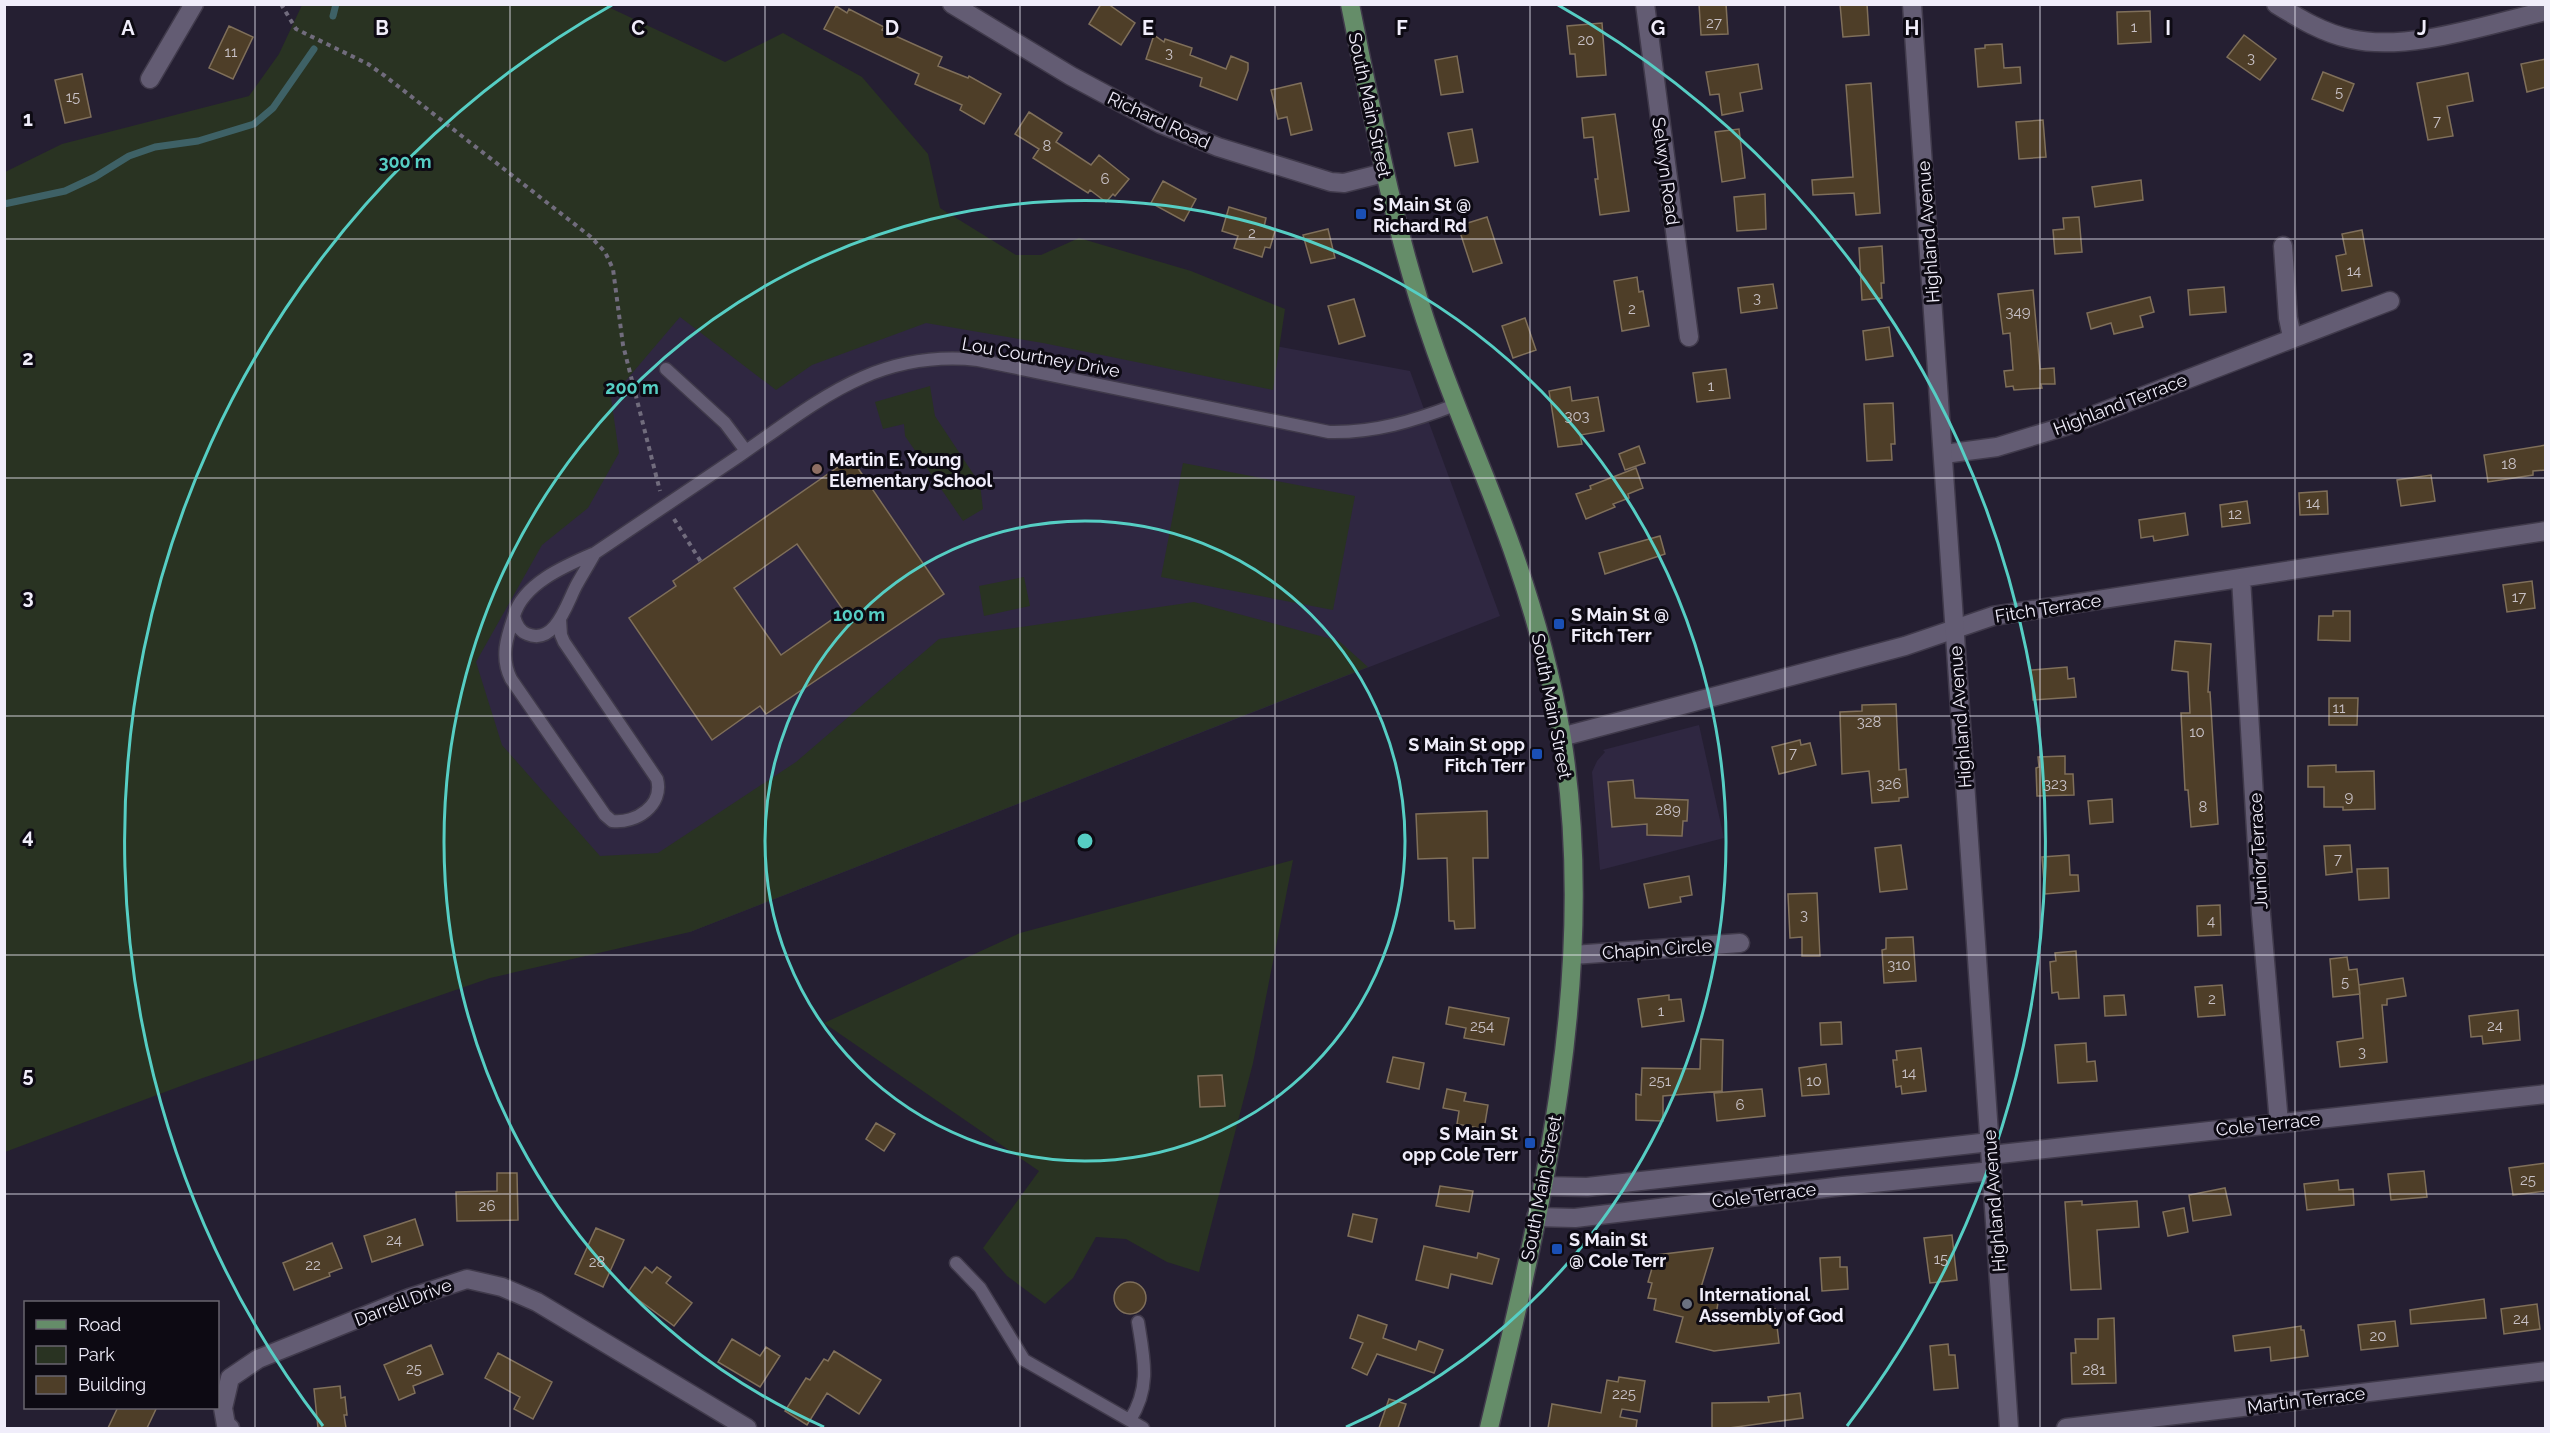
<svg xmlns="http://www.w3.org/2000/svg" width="2550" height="1433" font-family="Raleway,sans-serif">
<rect width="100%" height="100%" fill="#251f32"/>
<path fill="#2f2741" d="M572,4L1087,311L1410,371L1500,616L690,932L143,593Z
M1699,725L1724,838L1600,870L1592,772L1597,761L1605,752L1603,750Z"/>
<path fill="#293322" d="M302,5H604L725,62L783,33L862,77L928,154L940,208L1016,255H1041L1079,238L1191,271L1285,309L1273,390L1043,343L926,323L812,365L776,390L680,317L611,398L619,453L588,508L542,545L476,662L502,745L600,856L658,853L796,762L939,639L1194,602L1339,641L1368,667L690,932L490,978L197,1080L5,1152V172L62,144L249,96L279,54Z
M930,386L935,416L980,484L983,509L963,521L905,436L904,424L883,429L875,402Z
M1183,463L1355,496L1333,610L1161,577Z
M1024,577L1030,606L984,616L979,586Z
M1293,860L1253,1063L1199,1272L1167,1262L1126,1239L1096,1237L1073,1278L1045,1304L1007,1276L983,1248L1039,1171L824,1023L1020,933Z"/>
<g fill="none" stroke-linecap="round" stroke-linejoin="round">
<path stroke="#3e6166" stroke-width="7" d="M333,16L336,4
M4,204L65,191L95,177L129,156L155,147L198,141L254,124L273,108L314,49"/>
</g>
<path fill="#4e3e28" stroke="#7f6f5a" stroke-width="1.5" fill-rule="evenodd" d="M1101,4H1108L1135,23L1121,45L1089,24Z
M1699,4H1726L1728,34L1701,35Z
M1840,4H1867L1869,35L1843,37Z
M836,6L847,13L849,9L884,27L882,30L942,57L938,66L968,78L969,76L1001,94L984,124L960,110L962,105L915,84L919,74L824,29Z
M2150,11L2151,42L2118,44L2117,12Z
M1602,23L1606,75L1577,77L1575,54H1570L1567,26Z
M229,26L253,37L233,79L209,68Z
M1154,35L1164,42L1165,39L1192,48L1190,55L1226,69L1231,56L1248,63V70L1237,100L1200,86L1202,78L1146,59Z
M2244,35L2276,59L2260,80L2227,57Z
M2002,44L2004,68L2020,67L2021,83L1978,87L1975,49L1985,48V45Z
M1457,56L1463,92L1441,95L1435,60Z
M2546,59V87L2527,92L2521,64Z
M1758,64L1762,89L1740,93L1743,111L1722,115L1719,94L1710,95L1706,72Z
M2323,72L2354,84L2343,111L2312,99Z
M2468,73L2473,101L2447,106L2453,136L2428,140L2417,83Z
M82,74L91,117L65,123L55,80Z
M1301,83L1312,130L1291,135L1287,117L1278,119L1271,90Z
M1871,83L1880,213L1856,215L1854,193L1813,195L1812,180L1853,177L1846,85Z
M1029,112L1062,133L1056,142L1091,165L1099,155L1129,179L1115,196L1113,194L1106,202L1090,190L1088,193L1033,158L1039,149L1015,134Z
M1615,114L1629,211L1600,215L1595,179H1598L1593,137L1584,138L1582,118Z
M2043,120L2046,157L2019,159L2016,122Z
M1472,129L1478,162L1455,166L1448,133Z
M1739,129L1745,178L1722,182L1715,132Z
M2141,180L2143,200L2095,207L2092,187Z
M1163,181L1196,199L1184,221L1151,203Z
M1765,194L1766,229L1737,231L1734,197Z
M1229,207L1266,218L1264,227L1275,231L1270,248L1265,247L1262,257L1234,248L1238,236L1222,231Z
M1487,217L1502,263L1473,272L1458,226Z
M2079,217L2082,252L2055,254L2053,230L2064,229L2063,218Z
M1328,229L1335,258L1311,263L1303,235Z
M2362,230L2372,286L2342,291L2336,256L2346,254L2342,234Z
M1882,246L1884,283H1881L1882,298L1862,300L1859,248Z
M1637,277L1639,292L1643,291L1649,326L1622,331L1614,281Z
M1773,284L1777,308L1741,313L1738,288Z
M2224,287L2226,312L2190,315L2188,290Z
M2033,290L2040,369L2054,368L2055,384H2041L2042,388L2014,390L2013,386L2006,387L2004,371L2013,370L2010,333L2003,334L1998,294Z
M2150,297L2154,312L2140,316L2143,327L2114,334L2111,323L2091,329L2087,313Z
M1354,299L1365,336L1339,344L1328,306Z
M1525,318L1536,350L1513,358L1502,326Z
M1889,327L1893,356L1866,360L1863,331Z
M1726,369L1730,398L1697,402L1693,373Z
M1570,387L1572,401L1598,397L1604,431L1580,435L1582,444L1558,447L1549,391Z
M1893,403L1895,444H1891L1892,460L1867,461L1864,404Z
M2546,445V470L2533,471V475L2488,482L2484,455Z
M1639,446L1645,463L1625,470L1619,454Z
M851,458L944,594L766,714L760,706L712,740L629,618L676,586L673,581ZM797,544L844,611L781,655L734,588Z
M1636,468L1643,488L1628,494L1629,498L1613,504L1615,507L1586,519L1576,494L1591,489L1590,486Z
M2431,475L2435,501L2401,506L2397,480Z
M2327,491L2328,514L2300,515L2299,493Z
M2247,501L2250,523L2222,527L2220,505Z
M2185,513L2188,535L2154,541L2153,536L2141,538L2139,520Z
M1660,536L1665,554L1605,574L1599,553Z
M2532,581L2535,608L2507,612L2503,585Z
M2333,611H2350V641L2318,640L2319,616H2333Z
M2175,641L2211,644L2208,692H2210L2218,824L2191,827L2188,790H2185L2181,713H2190L2188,672L2172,670Z
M2067,667L2068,679L2074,678L2076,697L2033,700L2031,670Z
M2329,698H2358L2357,725H2329Z
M1896,704L1899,770L1906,769L1908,797L1899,798V801L1872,803L1869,771L1842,774L1840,712L1862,711V705Z
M1800,740L1801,745L1810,743L1816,765L1779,774L1772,747Z
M2065,756V774H2073L2074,795L2037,796L2036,768L2039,767L2038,757Z
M2336,765V772L2374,771L2375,809L2343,810V807H2324V787H2308V766Z
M1633,780L1635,798L1688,800L1687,821H1683L1682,836L1647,835V824L1612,827L1608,782Z
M2112,799L2113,822L2090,824L2088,801Z
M1487,811L1488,858H1473L1475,928L1455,929L1454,921H1449L1447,858L1418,859L1416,814Z
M1901,845L1907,889L1880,892L1875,848Z
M2350,845L2352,872L2326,875L2324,846Z
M2069,855L2070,875H2078L2079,891L2045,894L2042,857Z
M2388,868L2389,898L2359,900L2357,869Z
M1689,876L1692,895L1680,897L1681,902L1649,908L1644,884Z
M1817,893L1820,956H1802V937L1790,938L1788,894Z
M2220,905L2221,935L2198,936L2197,906Z
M1913,937L1916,981L1884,983L1882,950L1886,949V938Z
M2076,951L2079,998L2059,999L2058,992L2052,993L2050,962L2056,961L2055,953Z
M2347,957L2349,970L2357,969L2360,994L2333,997L2330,959Z
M2403,978L2406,996L2387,999V1005H2382L2387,1062L2340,1067L2337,1042L2363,1038L2359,985Z
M2222,985L2225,1015L2198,1017L2195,987Z
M1669,995V1000L1681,999L1684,1021L1642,1027L1638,999Z
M2124,995L2126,1015L2105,1016L2104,996Z
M1449,1007L1509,1018L1504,1045L1464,1038L1466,1028L1446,1024Z
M2518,1010L2520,1040L2483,1044L2482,1036L2471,1037L2469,1016Z
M1841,1022L1842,1044L1821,1045L1820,1023Z
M1701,1039L1723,1040L1722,1091L1663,1096V1121L1636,1120V1094L1641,1095L1642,1068L1700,1069Z
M2086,1043L2087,1062L2095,1061L2097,1081L2058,1083L2055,1045Z
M1921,1048L1926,1091L1902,1094L1901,1086L1896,1087L1893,1060H1897L1896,1051Z
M1393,1057L1424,1063L1419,1089L1387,1082Z
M1826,1064L1829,1094L1802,1096L1799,1068Z
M1222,1075L1225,1106L1200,1107L1198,1076Z
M1447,1089L1466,1093L1464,1101L1488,1105L1484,1129L1457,1124L1459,1111L1443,1108Z
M1762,1089L1765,1116L1717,1121L1714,1093Z
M876,1123L895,1134L884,1151L866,1139Z
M2546,1163V1191L2513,1195L2509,1168Z
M2424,1171L2427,1197L2391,1200L2388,1174Z
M497,1173H517L518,1220L457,1221L456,1192L497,1191Z
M2338,1180L2339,1190L2353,1189L2354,1205L2307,1210L2304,1184Z
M1440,1186L1473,1191L1469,1212L1436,1206Z
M2225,1188L2231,1215L2193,1221L2189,1195Z
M2082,1201V1205L2137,1201L2139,1227L2097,1230L2101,1289L2071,1290L2065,1202Z
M2184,1208L2188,1232L2168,1236L2163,1212Z
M1353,1214L1377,1219L1372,1242L1348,1236Z
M415,1219L423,1245L372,1262L364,1236Z
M596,1228L624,1240L603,1287L575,1274Z
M1952,1235L1957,1280L1930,1283L1924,1238Z
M332,1243L342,1268L329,1273L330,1276L294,1290L283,1263Z
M1424,1246L1477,1258L1478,1253L1499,1259L1492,1284L1451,1274L1448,1288L1416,1280Z
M1713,1248L1699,1294L1719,1297L1716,1315L1775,1309L1779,1343L1714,1351L1676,1342L1683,1317L1654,1310L1656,1299L1648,1298L1652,1283L1648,1282L1656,1255Z
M1840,1257V1267H1847L1848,1289L1822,1291L1820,1258Z
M645,1267L652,1273L657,1267L671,1277L666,1283L692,1303L674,1326L628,1292Z
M1114 1298a16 16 0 1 1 32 0a16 16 0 1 1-32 0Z
M2484,1299L2486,1318L2411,1324L2410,1310Z
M2537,1304L2540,1329L2504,1334L2501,1309Z
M1358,1315L1387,1325L1383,1338L1416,1350L1419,1341L1443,1350L1434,1373L1377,1354L1367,1375L1352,1368L1363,1343L1350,1338Z
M2114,1318L2116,1383L2072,1384L2071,1353H2076L2075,1339H2098V1319Z
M2395,1321L2398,1346L2361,1350L2358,1325Z
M2301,1326V1330H2304L2308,1356L2271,1361L2270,1347L2235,1351L2233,1336Z
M732,1339L760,1356L766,1347L780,1356L760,1387L718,1362Z
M1948,1344L1949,1355H1955L1958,1388L1934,1390L1930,1346Z
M431,1345L443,1374L413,1386L415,1393L399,1400L384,1365Z
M834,1351L881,1380L859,1414L827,1393L807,1425L785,1411L806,1378L810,1380L824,1359L828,1361Z
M498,1353L552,1382L533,1419L514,1409L520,1397L485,1378Z
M1619,1377L1645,1381L1640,1412L1622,1409L1620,1417L1637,1420L1636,1428H1548L1552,1404L1601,1413L1607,1380L1618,1382Z
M340,1386L341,1398L345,1397L347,1415H344L346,1428H318L314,1389Z
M1800,1393L1803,1418L1729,1428H1712V1403L1769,1402L1768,1397Z
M1389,1399L1406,1404L1398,1428H1379Z
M118,1407H157L147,1428H108Z"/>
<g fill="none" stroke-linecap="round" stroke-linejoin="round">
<g stroke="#403a4b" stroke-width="15">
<path id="lane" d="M666,369L725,423L746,451
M595,553C643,521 691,488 739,456C817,402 876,349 978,360L1329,432C1374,433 1414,421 1455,405
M595,553C589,564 582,575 576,586C567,603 555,646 527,634C519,631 516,624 514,616C523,583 567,565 595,553Z
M514,616C507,637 500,657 511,679L605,815L612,821C636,824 664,805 657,779L564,642L561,635L560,619
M956,1263L980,1288L1024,1360L1143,1428
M1130,1420C1151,1387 1144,1359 1138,1322"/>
</g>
<g stroke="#403a4b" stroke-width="21">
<path id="street" d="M952,4L1071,76L1161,124L1218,147L1331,182L1344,183L1384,173
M1645,4L1689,337
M2276,4C2300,19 2323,33 2351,39C2408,52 2489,24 2546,11
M150,79L194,4
M2283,246L2288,318L2292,337
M1944,454L1997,447L2066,426L2390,301
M2241,578L2261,914L2279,1123
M1561,737L1905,646L1993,616L2546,531
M1573,955L1740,943
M1991,1155L2546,1094
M1542,1186L1587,1187L1990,1142
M1536,1217L1575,1218L1843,1186L1992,1171
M230,1428L226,1425L223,1408L230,1378L258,1359L409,1298L467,1279L502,1287L537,1302L747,1428
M2066,1428L2546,1371"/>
</g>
<g stroke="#403a4b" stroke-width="21">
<path id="secondary" d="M1912,4L2009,1428"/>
</g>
<g stroke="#403a4b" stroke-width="21">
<path id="primary" d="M1350,4C1373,118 1394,231 1432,340C1457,414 1491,486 1516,560C1536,618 1552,678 1562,738C1599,971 1543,1203 1489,1428"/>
</g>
<path stroke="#716c7d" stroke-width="4" stroke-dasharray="4.5 4.5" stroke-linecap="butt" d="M281,4L296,29L368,64L385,76L591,237L605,252L613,269L623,345L660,491
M674,519L701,562"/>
<use href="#lane" stroke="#635c73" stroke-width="12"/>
<use href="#street" stroke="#635c73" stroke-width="18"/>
<use href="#secondary" stroke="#635c73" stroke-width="18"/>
<use href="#primary" stroke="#658d69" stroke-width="18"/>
</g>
<path fill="none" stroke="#f0edfa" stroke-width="1.5" stroke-opacity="0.55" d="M255,4V1428M510,4V1428M765,4V1428M1020,4V1428M1275,4V1428M1530,4V1428M1785,4V1428M2040,4V1428M2295,4V1428M4,239H2546M4,478H2546M4,716H2546M4,955H2546M4,1194H2546"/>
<g fill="none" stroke="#56cec4" stroke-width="3">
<circle cx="1085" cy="841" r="320"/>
<path d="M824 1427A641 641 0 1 1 1346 1427"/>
<path d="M323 1426A961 961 0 0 1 612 5M1558 5A961 961 0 0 1 1847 1426"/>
</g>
<g fill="#1a4fb4" stroke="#0d0a13" stroke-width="2">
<rect x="1355" y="208" width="12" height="12" rx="3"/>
<rect x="1553" y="618" width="12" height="12" rx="3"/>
<rect x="1531" y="748" width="12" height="12" rx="3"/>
<rect x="1524" y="1137" width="12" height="12" rx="3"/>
<rect x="1551" y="1243" width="12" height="12" rx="3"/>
</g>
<circle fill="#8d6e63" stroke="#0d0a13" stroke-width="2" cx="817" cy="469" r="6"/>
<circle fill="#6b7280" stroke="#0d0a13" stroke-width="2" cx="1687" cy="1304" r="6"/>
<g text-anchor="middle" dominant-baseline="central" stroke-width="6" stroke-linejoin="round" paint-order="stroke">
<g font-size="15" fill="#c8c1c6">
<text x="1714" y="23">27</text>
<text x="2134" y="27">1</text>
<text x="1586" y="40">20</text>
<text x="231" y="52">11</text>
<text x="1169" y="53">3</text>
<text x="2251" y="58">3</text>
<text x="2339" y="92">5</text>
<text x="73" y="97">15</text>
<text x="2437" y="121">7</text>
<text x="1047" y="146">8</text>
<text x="1105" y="179">6</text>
<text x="1252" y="233">2</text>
<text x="2354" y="271">14</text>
<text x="1757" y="298">3</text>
<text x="1632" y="309">2</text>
<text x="2018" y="312">349</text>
<text x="1711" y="386">1</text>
<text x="1577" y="416">303</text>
<text x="2509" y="464">18</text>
<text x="2313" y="503">14</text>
<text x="2235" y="514">12</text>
<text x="2519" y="597">17</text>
<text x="2339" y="708">11</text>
<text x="1869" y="722">328</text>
<text x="2197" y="732">10</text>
<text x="1793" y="753">7</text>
<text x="1889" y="784">326</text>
<text x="2055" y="784">323</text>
<text x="2349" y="797">9</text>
<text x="2203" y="807">8</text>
<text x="1668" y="810">289</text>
<text x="2338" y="859">7</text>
<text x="1804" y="915">3</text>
<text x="2211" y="921">4</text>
<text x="1899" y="965">310</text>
<text x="2345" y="982">5</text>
<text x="2212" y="999">2</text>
<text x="1661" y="1011">1</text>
<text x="1482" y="1026">254</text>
<text x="2495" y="1026">24</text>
<text x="2362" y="1052">3</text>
<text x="1909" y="1073">14</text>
<text x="1660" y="1081">251</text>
<text x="1814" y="1081">10</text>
<text x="1740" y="1105">6</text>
<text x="2528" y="1180">25</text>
<text x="487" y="1206">26</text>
<text x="394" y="1240">24</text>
<text x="1941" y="1259">15</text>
<text x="597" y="1262">28</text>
<text x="313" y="1265">22</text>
<text x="2521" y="1319">24</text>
<text x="2378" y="1336">20</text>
<text x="414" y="1369">25</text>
<text x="2094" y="1370">281</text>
<text x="1624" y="1394">225</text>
</g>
<g font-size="18" fill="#f0edfa" stroke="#0d0a13">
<text transform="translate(1370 105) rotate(78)">South Main Street</text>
<text transform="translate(1159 120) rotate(25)">Richard Road</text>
<text transform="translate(1666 171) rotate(82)">Selwyn Road</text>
<text transform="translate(1928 232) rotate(-94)">Highland Avenue</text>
<text transform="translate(1041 357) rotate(10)">Lou Courtney Drive</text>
<text transform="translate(2120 404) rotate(-21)">Highland Terrace</text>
<text transform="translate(2048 608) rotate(-9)">Fitch Terrace</text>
<text transform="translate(1552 706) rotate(79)">South Main Street</text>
<text transform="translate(1960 717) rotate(-94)">Highland Avenue</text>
<text transform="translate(2258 851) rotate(-93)">Junior Terrace</text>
<text transform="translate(1657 949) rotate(-4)">Chapin Circle</text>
<text transform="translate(2268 1124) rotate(-6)">Cole Terrace</text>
<text transform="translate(1541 1188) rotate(-79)">South Main Street</text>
<text transform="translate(1764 1195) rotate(-7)">Cole Terrace</text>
<text transform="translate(1994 1201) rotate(-94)">Highland Avenue</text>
<text transform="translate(403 1302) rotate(-21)">Darrell Drive</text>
<text transform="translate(2306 1400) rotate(-7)">Martin Terrace</text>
</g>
<g font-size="18" font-weight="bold" fill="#f0edfa" stroke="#0d0a13" text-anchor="start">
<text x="1373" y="204">S Main St @<tspan x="1373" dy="21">Richard Rd</tspan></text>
<text x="829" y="459">Martin E. Young<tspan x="829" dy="21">Elementary School</tspan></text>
<text x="1571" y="614">S Main St @<tspan x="1571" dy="21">Fitch Terr</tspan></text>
<text x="1525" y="744" text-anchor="end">S Main St opp<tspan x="1525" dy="21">Fitch Terr</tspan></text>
<text x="1518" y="1133" text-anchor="end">S Main St<tspan x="1518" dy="21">opp Cole Terr</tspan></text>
<text x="1569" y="1239">S Main St<tspan x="1569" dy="21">@ Cole Terr</tspan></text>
<text x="1699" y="1294">International<tspan x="1699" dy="21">Assembly of God</tspan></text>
</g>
</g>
<g font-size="20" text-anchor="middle" font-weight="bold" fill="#f0edfa" stroke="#0d0a13" stroke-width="6" stroke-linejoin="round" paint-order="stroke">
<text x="128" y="35">A</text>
<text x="382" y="35">B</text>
<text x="638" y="35">C</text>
<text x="892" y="35">D</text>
<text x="1148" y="35">E</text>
<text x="1402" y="35">F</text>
<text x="1658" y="35">G</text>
<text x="1912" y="35">H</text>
<text x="2168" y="35">I</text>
<text x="2422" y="35">J</text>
<text x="28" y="126">1</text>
<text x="28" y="365">2</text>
<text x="28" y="604">3</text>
<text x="28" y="843">4</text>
<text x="28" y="1082">5</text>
</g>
<circle cx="1085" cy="841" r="9" fill="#56cec4" stroke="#0d0a13" stroke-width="3"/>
<g font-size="18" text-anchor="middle" font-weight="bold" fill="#56cec4" stroke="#0d0a13" stroke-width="6" stroke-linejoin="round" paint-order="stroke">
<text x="405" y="168">300 m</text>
<text x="632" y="394">200 m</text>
<text x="859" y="621">100 m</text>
</g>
<rect width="2550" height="1433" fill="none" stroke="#f0edfa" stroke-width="12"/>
<rect x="24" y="1301" width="195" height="108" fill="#0d0a13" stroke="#68656f" stroke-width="1.5"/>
<rect x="36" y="1320" width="30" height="9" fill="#658d69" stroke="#68656f" stroke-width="1.5"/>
<text x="78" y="1331" font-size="18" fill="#f0edfa">Road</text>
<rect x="36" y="1346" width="30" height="18" fill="#293322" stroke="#68656f" stroke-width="1.5"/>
<text x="78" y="1361" font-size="18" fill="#f0edfa">Park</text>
<rect x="36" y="1376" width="30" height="18" fill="#4e3e28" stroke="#68656f" stroke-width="1.5"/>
<text x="78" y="1391" font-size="18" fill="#f0edfa">Building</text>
</svg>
